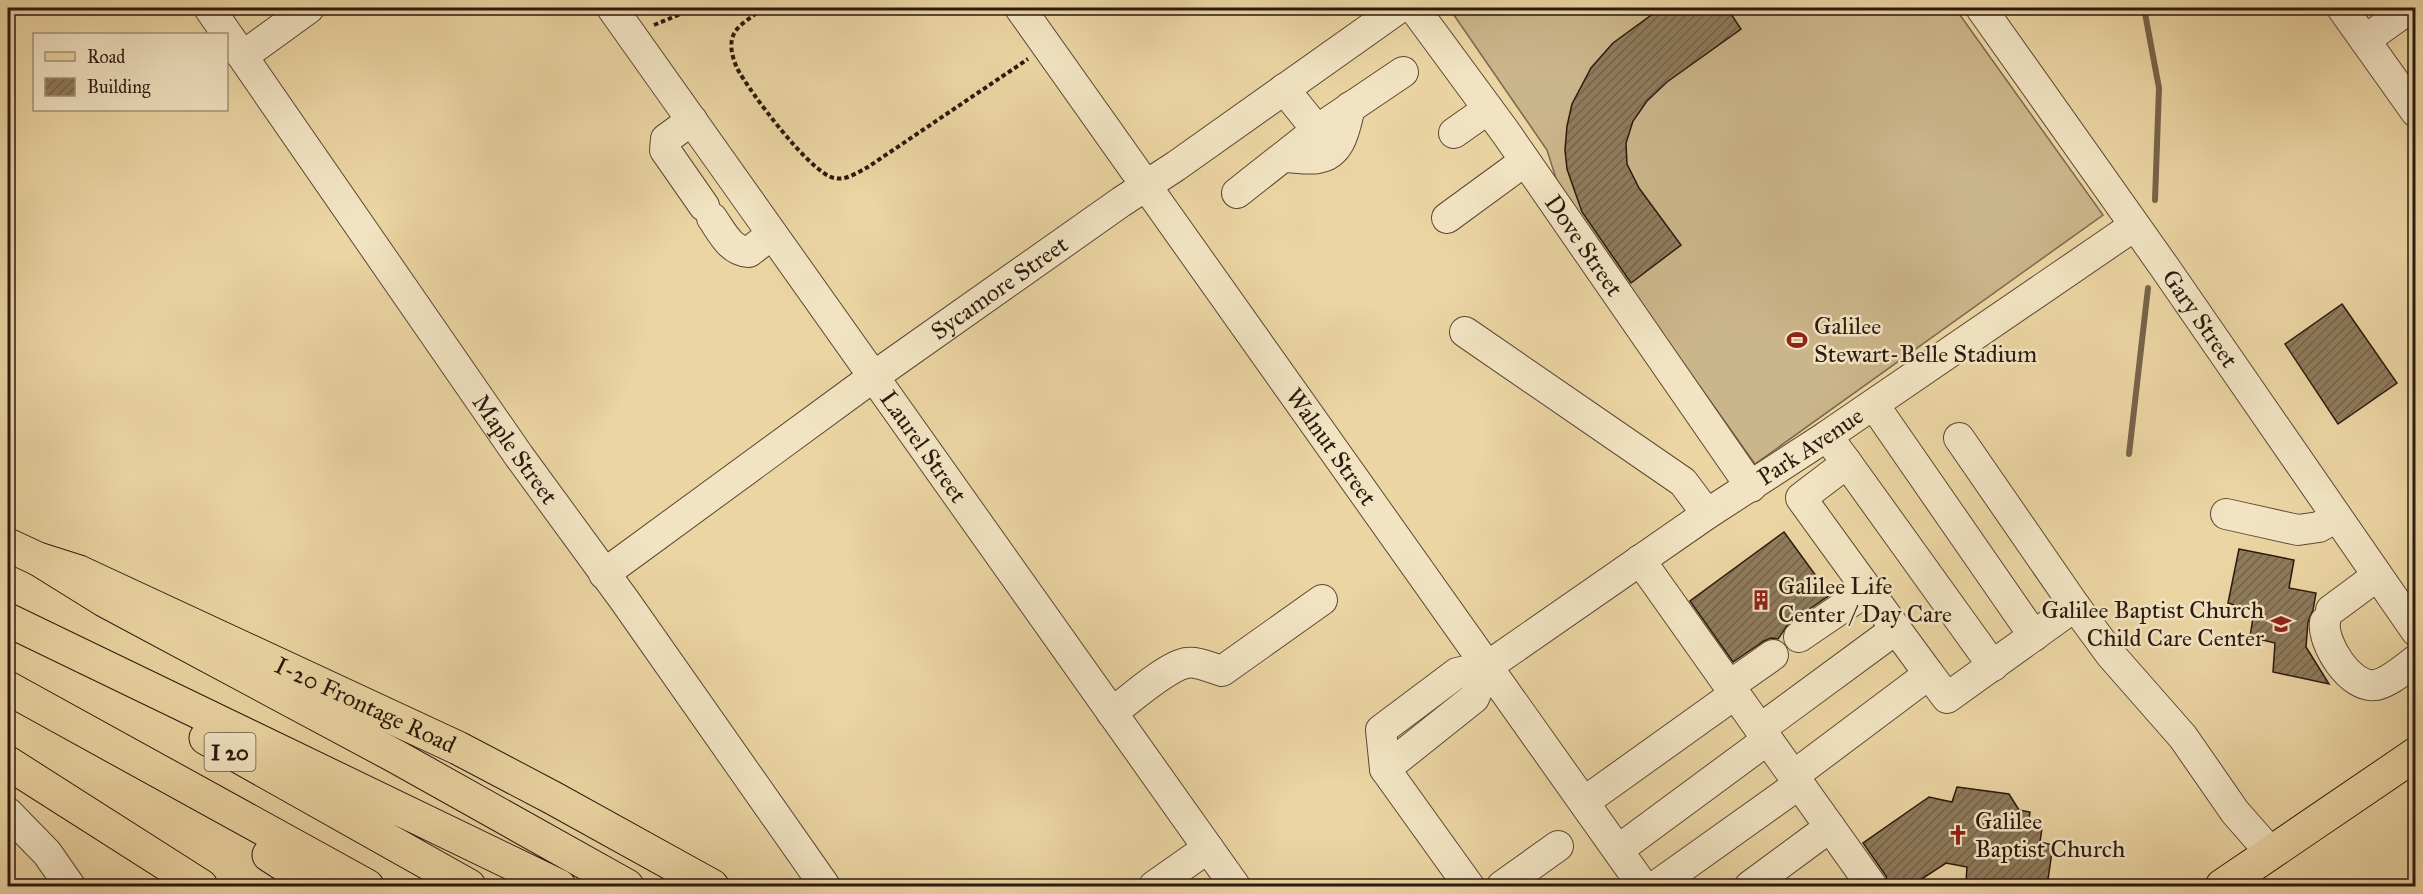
<svg xmlns="http://www.w3.org/2000/svg" width="2423" height="894" font-family="'IM FELL Great Primer',serif">
<defs>
<pattern id="building-hatch" width="6" height="6" patternUnits="userSpaceOnUse" patternTransform="scale(1.5)"><rect width="6" height="6" fill="#8f7b5c"/><path d="M-1 1l2-2M0 6l6-6M5 7l2-2" fill="none" stroke="#75644a"/></pattern>
</defs>
<rect width="100%" height="100%" fill="#ebd5a3"/>
<filter id="stains"><feTurbulence type="fractalNoise" baseFrequency=".00333" numOctaves="4"/><feColorMatrix values="0 0 0 0 .2 0 0 0 0 .09 0 0 0 0 .02 0 0 0 .5 -.17"/></filter>
<radialGradient id="worn" r=".72"><stop offset=".6" stop-color="#630" stop-opacity="0"/><stop offset="1" stop-color="#630" stop-opacity=".3"/></radialGradient>
<path fill="#cbb58a" stroke="#7c674c" stroke-width="1.5" d="M1449,8H1955L2103,215L1755,464L1559,188L1547,150Z"/>
<g fill="none" stroke-linecap="round" stroke-linejoin="round">
<path stroke="#78634a" stroke-width="6" d="M2144,8L2159,88L2155,200
M2129,454L2148,288"/>
</g>
<path fill="url(#building-hatch)" stroke="#2c190f" stroke-width="1.5" d="M1661,8H1727L1741,29L1667,82L1647,101L1633,121L1626,143L1627,164L1639,188L1681,245L1631,283L1582,212L1567,169L1565,150L1567,126L1572,104L1591,68L1613,43Z
M2342,304L2397,383L2338,424L2285,344Z
M1784,532L1830,595L1789,623L1778,639L1771,638L1764,641L1733,662L1690,601Z
M2239,549L2294,560L2289,588L2316,593L2313,610L2308,622L2306,647L2329,684L2273,672L2275,643L2250,637L2254,611L2228,603Z
M1957,787L2009,794L2019,810L2030,812L2028,827L2042,828L2040,842L2053,845L2047,886H1986L1966,882L1967,867L1946,863L1911,886H1889L1886,876L1863,843L1929,797L1952,802Z"/>
<g fill="none" stroke-linecap="round" stroke-linejoin="round">
<g stroke="#5c4834" stroke-width="32">
<g id="minor">
<path id="s1" d="M209,8L519,456L625,601L825,886"/>
<path id="s2" d="M612,8L1235,886"/>
<path id="s3" d="M1020,8L1643,886"/>
<path id="s4" d="M1414,8L1506,133L1751,487"/>
<path id="s5" d="M1981,8L2163,265L2416,631"/>
<path d="M2342,8L2416,112"/>
<path d="M2365,40L2410,8"/>
<path d="M243,56L309,8"/>
<path d="M1284,89L1317,130L1403,72"/>
<path d="M692,120L666,139L665,150L704,206"/>
<path d="M1454,133L1488,109"/>
<path d="M1284,157C1294,157 1308,160 1318,158C1342,154 1345,127 1350,107"/>
<path d="M1237,193L1317,130"/>
<path d="M712,218C722,232 730,251 749,252L772,234"/>
<path d="M1447,218L1525,161"/>
<path d="M1465,332L1683,482L1707,514"/>
<path d="M1874,405L2034,636"/>
<path d="M1827,436L1847,463L1801,498L1896,629"/>
<path d="M1847,463L1993,666"/>
<path d="M2226,514L2298,530L2319,527L2336,517"/>
<path d="M1640,560L1735,694"/>
<path id="s6" d="M604,574L873,377L1121,202L1176,166L1399,8"/>
<path d="M2075,606L2111,655L2183,737L2235,812L2271,853"/>
<path d="M2331,610L2377,576"/>
<path d="M2325,622C2322,643 2350,689 2376,685C2390,682 2404,669 2416,660"/>
<path d="M1799,637L1868,590"/>
<path d="M1929,674L1947,698L2075,606L1959,438"/>
<path d="M1729,686L1773,655"/>
<path d="M1112,713C1129,700 1166,667 1186,663C1197,661 1211,668 1222,671L1322,600"/>
<path d="M1760,729L1896,629L1929,674L1793,776"/>
<path d="M1385,769L1474,698L1488,666"/>
<path d="M1584,802L1735,694L1872,886"/>
<path d="M8,813L47,853L70,886"/>
<path d="M1618,850L1767,740"/>
<path d="M1154,886L1208,848"/>
<path id="s7" d="M1469,886L1385,769L1381,730L1457,673L1488,666L1707,514L1827,436L2134,226"/>
<path d="M1502,886L1558,846"/>
<path d="M1656,886L1799,784"/>
<path d="M1750,886L1830,827"/>
</g>
</g>
<g stroke="#2c190f" stroke-width="35">
<g id="major">
<path id="s8" d="M8,545L38,559L79,572L458,748L553,798L712,886"/>
<path d="M8,763L201,886"/>
<path d="M2222,886L2416,754"/>
</g>
</g>
<g stroke="#2c190f" stroke-width="35">
<path id="highway" d="M38,559L104,600L395,756L627,886
M8,620L559,886
M8,688L367,886
M206,738L469,886
M269,855L317,886"/>
</g>
<path stroke="#2c190f" stroke-width="4" stroke-dasharray="4.5 3" stroke-linecap="butt" d="M762,8C754,17 737,24 733,36C729,46 733,59 737,68C749,91 810,173 834,178C846,181 858,172 868,167L1028,59
M654,25L695,8"/>
<use href="#minor" stroke="#f2e4c3" stroke-width="30"/>
<use href="#major" stroke="#ebd5a3" stroke-width="33"/>
<use href="#highway" stroke="#ebd5a3" stroke-width="33"/>
</g>
<defs>
<g id="stadium-bare" transform="scale(1.62)"><path d="M0-5a6.5 5 0 1 0 0 10a6.5 5 0 1 0 0-10ZM-3.5-1.8h7v3.6h-7Z" fill="#8f2418" stroke="#f2e4c3" stroke-width="2.5" paint-order="stroke"/></g>
<g id="building-bare" transform="scale(1.62)"><path d="M-4-6H4V6H1V3H-1V6H-4ZM-2.5-4.3h1.7v1.8h-1.7ZM.8-4.3h1.7v1.8H.8ZM-2.5-1h1.7V.8h-1.7ZM.8-1h1.7V.8H.8Z" fill="#8f2418" stroke="#f2e4c3" stroke-width="2.5" paint-order="stroke"/></g>
<g id="school-bare" transform="scale(1.62)"><path d="M0-5L7-2L0 1L-7-2ZM-4 1L0 2.5L4 1V4Q0 6-4 4Z" fill="#8f2418" stroke="#f2e4c3" stroke-width="2.5" paint-order="stroke"/></g>
<g id="church-bare" transform="scale(1.62)"><path d="M-1.2-6h2.4v3.5h3.3v2.4h-3.3V6h-2.4V-.1h-3.3v-2.4h3.3Z" fill="#8f2418" stroke="#f2e4c3" stroke-width="2.5" paint-order="stroke"/></g>
</defs>
<g fill-rule="evenodd">
<use href="#stadium-bare" x="1797" y="340"/>
<use href="#building-bare" x="1761" y="600"/>
<use href="#school-bare" x="2281" y="624"/>
<use href="#church-bare" x="1958" y="835"/>
</g>
<g text-anchor="middle" dominant-baseline="central" stroke-width="5" stroke-linejoin="round" paint-order="stroke">
<rect fill="#f2e4c3" stroke="#675645" stroke-width="1.5" x="204.5" y="733" width="51" height="38" rx="4.5"/>
<g font-size="22" font-weight="bold" fill="#2c190f">
<text x="230" y="752">I 20</text>
</g>
<g font-size="24" fill="#2c190f" stroke="#f2e4c3">
<text stroke="none"><textPath href="#s4" startOffset="292">Dove Street</textPath></text>
<text stroke="none"><textPath href="#s6" startOffset="488">Sycamore Street</textPath></text>
<text stroke="none"><textPath href="#s5" startOffset="380">Gary Street</textPath></text>
<text stroke="none"><textPath href="#s7" startOffset="700">Park Avenue</textPath></text>
<text stroke="none"><textPath href="#s2" startOffset="538">Laurel Street</textPath></text>
<text stroke="none"><textPath href="#s3" startOffset="538">Walnut Street</textPath></text>
<text stroke="none"><textPath href="#s1" startOffset="537">Maple Street</textPath></text>
<text stroke="none"><textPath href="#s8" startOffset="392">I-20 Frontage Road</textPath></text>
</g>
<g font-size="24" fill="#2c190f" stroke="#f2e4c3" text-anchor="start">
<text x="1814" y="326">Galilee<tspan x="1814" dy="28">Stewart-Belle Stadium</tspan></text>
<text x="1778" y="586">Galilee Life<tspan x="1778" dy="28">Center / Day Care</tspan></text>
<text x="2264" y="610" text-anchor="end">Galilee Baptist Church<tspan x="2264" dy="28">Child Care Center</tspan></text>
<text x="1975" y="821">Galilee<tspan x="1975" dy="28">Baptist Church</tspan></text>
</g>
</g>
<rect width="2423" height="894" fill="none" stroke="#ebd5a3" stroke-width="30"/>
<rect x="9" y="9" width="2405" height="876" fill="none" stroke="#2c190f" stroke-width="3"/>
<rect x="15" y="15" width="2393" height="864" fill="none" stroke="#2c190f" stroke-width="1.5"/>
<rect x="33" y="33" width="195" height="78" fill="#f2e4c3" stroke="#a3937b" stroke-width="1.5"/>
<rect x="45" y="52" width="30" height="9" fill="#ebd5a3" stroke="#a3937b" stroke-width="1.5"/>
<text x="87" y="63" font-size="18" fill="#2c190f">Road</text>
<rect x="45" y="78" width="30" height="18" fill="url(#building-hatch)" stroke="#a3937b" stroke-width="1.5"/>
<text x="87" y="93" font-size="18" fill="#2c190f">Building</text>
<rect width="100%" height="100%" filter="url(#stains)"/>
<rect width="100%" height="100%" fill="url(#worn)"/>
</svg>
